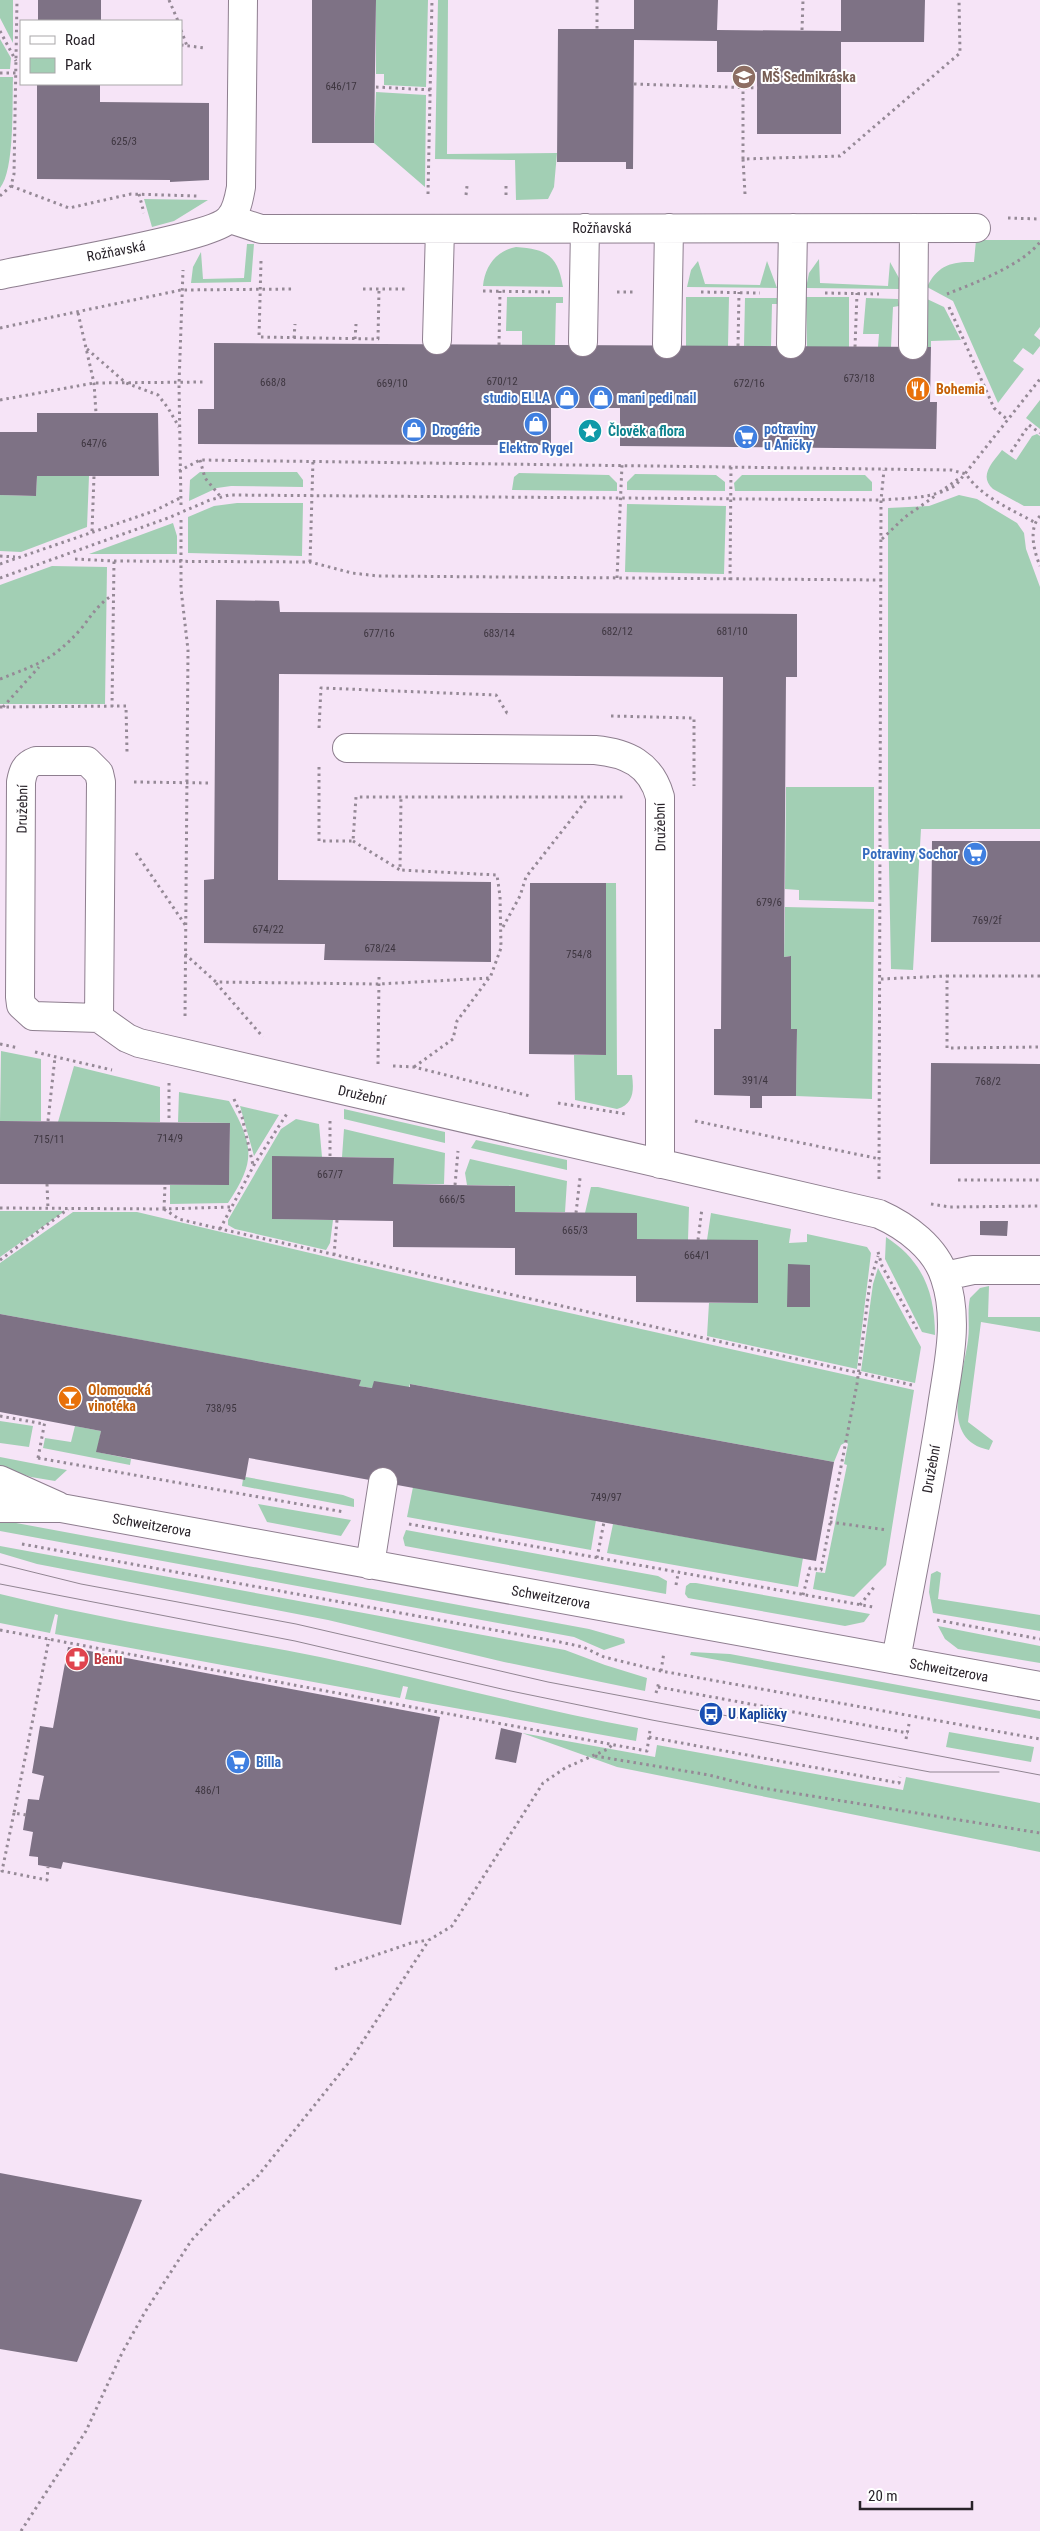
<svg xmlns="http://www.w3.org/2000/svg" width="1040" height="2531" font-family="'Roboto Condensed',sans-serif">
<rect width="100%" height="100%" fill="#f6e4f7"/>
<path fill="#a2cfb4" d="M0,0H13V43L0,18Z
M376,0H428L426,87L384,85V74H376Z
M438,0H448L447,154L557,153L554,187L548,199L516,200L515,160L435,159Z
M0,39L11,58L10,69H0Z
M0,77H13C12,103 15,170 0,188Z
M376,92L426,95L425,187L374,143Z
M144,199L208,200L174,221L152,227Z
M976,240H1040V327L1034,335L1040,340V346L1033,355L1023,348L1013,361L1024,369L998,403L953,301L927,287C937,266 951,261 974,262Z
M247,244H254L251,282L191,283L193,267L201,252L203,279L244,278Z
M516,247C547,249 558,256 563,287L483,286C485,266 496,251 516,247Z
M819,259L820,283L888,286L890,262L899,278L900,289L806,288L809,273Z
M698,261L705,284L760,285L767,261L777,288L687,287L691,270Z
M507,297H563V303H556L555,345H522V331H506Z
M686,297H729L728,346H686Z
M806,297H849V347H807Z
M745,298H777V304H772L771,346H744Z
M866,298L898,299L899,306L893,307L891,347H878L879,334H863Z
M927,299L944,307L961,340L931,341V347H927Z
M1040,400V429L1026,418Z
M1037,434L1040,436V506H1024L993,489C978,476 993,462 1002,450L1016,460L1032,436Z
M200,472H297L303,480V487L231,486L217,488L189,501L190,480Z
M519,473L609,475L617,483V491L512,490L514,477Z
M635,474L716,475L725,482V491L627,490V482Z
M742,475H865L872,482V491H735L734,483Z
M37,476H89L87,527L21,552L0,551V495L36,496Z
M959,495L977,499L1017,523L1024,533L1026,549L1040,587V829H921L913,970L891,969L888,816V508L929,506Z
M237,503H303L302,556L188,553V517L214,506Z
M627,504L726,506L724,574L625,572Z
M173,523L177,536V554H89Z
M52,566L107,567L105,704H0V585Z
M786,787H874V902L799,900V890L785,889Z
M606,883H616L617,1075H632C634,1090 634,1104 617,1109L575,1100L574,1055H606Z
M785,907L874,909L872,1099L796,1096L797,1029H791L790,956L784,957Z
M1,1051L41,1059V1121H0Z
M74,1066L160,1087V1122H58Z
M179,1092L229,1101C254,1146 256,1161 228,1203L170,1204V1185H229L230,1123L178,1122Z
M240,1106L279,1115L254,1156Z
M344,1109L445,1132V1143L344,1119Z
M296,1119L319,1124L322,1157H272V1219L333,1220L330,1243L326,1250L235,1229L228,1225V1220L281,1129Z
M344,1129L445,1153L444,1184H393V1158L342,1157Z
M476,1140L567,1160V1170L471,1148Z
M470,1159L567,1181L565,1212H515V1186L467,1185L465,1173Z
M591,1187H598L689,1207L688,1240L637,1239V1214L585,1213Z
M0,1211H65L0,1257Z
M73,1212H137L471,1291L914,1390L886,1565L854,1597L813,1589L816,1572L825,1573L847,1465L844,1464L848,1444L846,1442L841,1445L834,1462L410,1384L409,1387L372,1388L359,1386L360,1380L0,1314V1263Z
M711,1213L791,1229L789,1243L807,1242V1234L867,1247L871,1253L857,1369L707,1336L709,1303H758L707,1240Z
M886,1237C923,1261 935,1293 935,1335L922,1332L885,1259Z
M878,1268L921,1347L915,1383L861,1371L873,1284Z
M989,1286L988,1317H1040V1332L981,1322L968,1422L993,1441L989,1450C937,1440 964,1374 968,1340C970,1326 967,1311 970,1298L980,1288Z
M0,1421L33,1426L29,1447L0,1443Z
M75,1426L101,1431L97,1452L131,1459L130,1465L43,1448L45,1438L71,1442Z
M0,1457L67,1470L55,1481L31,1477L0,1467Z
M246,1477L343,1495L354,1499V1507L242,1486L243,1479Z
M413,1487L596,1520L591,1550L407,1517Z
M258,1504L351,1520L341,1536L267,1522Z
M0,1520L589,1629L624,1639L625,1643L604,1650L574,1637L0,1531Z
M613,1524L803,1558L798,1587L607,1553Z
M406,1530L658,1576L667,1581L666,1594L405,1546L403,1538Z
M0,1546L565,1650L605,1665L647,1678L645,1691L504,1662L328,1620L37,1564L0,1553Z
M937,1571L941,1573L938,1599L1040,1615V1631L933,1613L929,1592L931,1574Z
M690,1583H696L870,1614L864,1622L845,1626L688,1598L685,1594L686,1586Z
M0,1594C105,1620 213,1636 320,1657C426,1679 531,1708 638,1728L636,1741L405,1699L408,1687L403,1686L400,1698L55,1634L58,1615L55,1614L50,1633L0,1623Z
M938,1626L1040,1646V1663L958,1649L945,1639Z
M691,1652L730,1654L1040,1711V1719L690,1655Z
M949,1732L1034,1747L1031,1762L946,1747Z
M522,1733L655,1757L657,1745L903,1790L906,1777L1040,1803V1852L617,1767Z"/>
<path fill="#7e7285" d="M38,0H101V21H38Z
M312,0H376L374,143H312Z
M634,0H718L717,30L841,31V0H925L924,42H841V134H757V72H717V41L634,40L633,169H626V162H557L558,29H634Z
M37,84H100V102L209,103V180L170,182V180L37,179Z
M214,343L931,347L930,402H937L936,449L620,446V408H551V445L198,444V409H214Z
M37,413H158L159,476H37L36,496L0,495V432H37Z
M216,600L279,601L280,612L797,614V677H786L784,957L791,956V1029H797L796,1096H762V1108H750V1096L714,1095V1029H721L723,677L279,674L278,880L491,882V962L324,960L325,944L204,943V880L214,879Z
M932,841H1040V942H931Z
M530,883H606V1055L529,1054Z
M931,1063L1040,1064V1164H930Z
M0,1121L230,1123L229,1185L0,1184Z
M272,1156L394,1158L393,1184L515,1186V1212L637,1213V1239L758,1240V1303L636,1302V1276L515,1275V1248L393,1247V1221L272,1219Z
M980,1221H1008L1007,1236L980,1235Z
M788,1264L810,1265V1307H787Z
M0,1314L361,1380L359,1386L372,1388L374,1381L410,1387V1384L834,1462L816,1561L249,1458L245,1480L96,1452L101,1431L0,1412Z
M68,1647L440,1717L401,1925L63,1862L61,1869L38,1865V1857L29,1856L33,1832L23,1830L28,1799L39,1800L44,1776L32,1773L40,1726L53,1728Z
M501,1728L522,1733L516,1763L495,1759Z
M0,2173L142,2200L77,2362L0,2349Z"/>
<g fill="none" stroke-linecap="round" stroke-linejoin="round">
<g stroke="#8e7e8f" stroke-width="30">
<path id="minor" d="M230,219L261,229L976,228
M0,275C36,267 212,238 229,219C237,211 239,198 241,187L243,0
M437,340L440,229
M583,342L585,228
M667,344L669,228
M791,344L793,228
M913,345L914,228
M347,748L595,750C627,753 651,764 660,797V1164
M99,1018L101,782L99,773L87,761H36C25,765 23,771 21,782L20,997L21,1005L33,1016L99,1018L127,1038L139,1043L879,1214C906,1226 936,1248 945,1278C960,1322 947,1369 941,1413C928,1496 911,1578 896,1660
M945,1276L973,1270H1040
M0,1480L58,1506
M0,1508H61L1040,1686
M370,1565L383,1482"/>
</g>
<path stroke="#958996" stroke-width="3" stroke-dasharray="2.5 4" stroke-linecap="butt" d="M169,0L178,21
M597,0V29
M181,30L187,46
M802,30L803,0
M0,31L16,61
M181,45L205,48
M0,73H17
M634,84L758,88
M376,87L431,90
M743,159V87
M11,186L69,208L131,194L197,196
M139,194L144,213
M428,194L432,0
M745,194L743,159L840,156L960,53L959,0
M466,195L467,186
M506,195V186
M0,196L11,186L14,174L17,0
M1008,218L1040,219
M261,261L259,337L378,339L379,290
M363,289H405
M483,291L550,292
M617,292H636
M701,292L760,293
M825,293L879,294
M947,294C975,283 1022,265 1040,242
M949,307L994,408L1008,420
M78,313L94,383L96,413
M0,328L181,290L292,289
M294,338L295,324
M355,339L356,324
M499,345L500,291
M738,346L739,292
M855,347L857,293
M87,349L126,383L158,395L168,408L179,427
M0,400L94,383L206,382
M1011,452L1029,425L1040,433
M200,460L205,478L220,496
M179,471L200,460L951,470L966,474C981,497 1011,509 1034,522
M940,492L961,477
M181,505L179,384L183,270
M1040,516C1028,529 1034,551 1040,566
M181,520V589L188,650L185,1019
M92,531L94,476
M882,539L905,517L935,496
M0,556L15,557
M75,559L114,561L310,562L352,573L378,576L882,580
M310,562L313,460
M0,564L154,511L180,498
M0,578L168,518L210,500L229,495L881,500C906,498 934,499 956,485L1040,379
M617,578L622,465
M730,580L731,467
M0,679C38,664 52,661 81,629C91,616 99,603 113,595
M0,707L126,706L127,752
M3,707L39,667
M112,707L114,561
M611,716L694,718V786
M319,728L321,688L496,695L507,713H510
M319,767V841H353L356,797H624
M134,782L210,783
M353,841L400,870L401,797
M136,853L186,926
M503,927L520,896L526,877L588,798
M185,954L216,982L379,984L490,978L501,948L500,896L497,875L400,870
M1040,976H947V1048L1040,1047
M881,979L947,976
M216,983L263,1037
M0,1044L19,1048
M35,1052L112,1070
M378,1064L379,977
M393,1066L414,1067L530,1096
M414,1067L453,1039L457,1021L489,978
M169,1083V1122
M234,1099L242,1117L253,1165
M558,1103L626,1114
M48,1121L55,1057
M330,1121V1157
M695,1121L880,1159
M879,1179L881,500L884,470
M958,1180H1040
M47,1184L48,1209
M455,1185L458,1151
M931,1204L950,1207L1040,1206
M0,1208L164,1209L230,1207
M164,1209L179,1219L212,1227L912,1385
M164,1209L165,1185
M576,1213L580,1178
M220,1229L254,1165L288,1112
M698,1240L702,1208
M878,1252L882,1266L917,1329
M334,1255L337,1220
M0,1260L68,1209
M0,1416L44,1424
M38,1458L344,1512
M38,1458L45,1421
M830,1522L887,1530
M409,1524L873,1607
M22,1544L560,1642L583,1647L604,1657L661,1671L1040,1739
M597,1558L604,1522
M676,1585L678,1574
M803,1595L810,1568L821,1570L857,1384L870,1282L878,1256
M860,1605L875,1586
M937,1620L1040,1639
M0,1630L647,1751L650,1730
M661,1671L664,1652
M658,1687L908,1733
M656,1693L659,1682
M649,1737L899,1783L900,1777
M906,1739L909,1724
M595,1756L709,1775L756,1787L1040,1833
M14,1813L2,1871L47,1880L48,1867
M26,1815L14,1813L49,1639
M335,1969L411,1943L428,1940
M21,2531L86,2431L122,2353L145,2312L191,2241L219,2210L257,2177L350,2061L429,1940L452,1926L543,1783L565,1768L608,1749L613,1744"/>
<use href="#minor" stroke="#fff" stroke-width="28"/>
<path stroke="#918592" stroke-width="1" d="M0,1564L81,1584L296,1624L548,1682L1040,1775
M0,1584L295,1641L506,1690L652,1720L930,1772H999"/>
</g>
<defs>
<g id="school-disc" transform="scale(1.25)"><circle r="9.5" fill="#8d6e63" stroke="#fff"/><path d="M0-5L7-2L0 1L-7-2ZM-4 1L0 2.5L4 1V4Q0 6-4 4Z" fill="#fff"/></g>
<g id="restaurant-disc" transform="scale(1.25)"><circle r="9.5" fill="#e8710a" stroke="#fff"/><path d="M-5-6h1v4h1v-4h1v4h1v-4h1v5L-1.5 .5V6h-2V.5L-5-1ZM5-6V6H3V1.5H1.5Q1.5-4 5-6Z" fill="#fff"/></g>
<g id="shop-disc" transform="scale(1.25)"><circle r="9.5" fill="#3f7fe0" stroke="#fff"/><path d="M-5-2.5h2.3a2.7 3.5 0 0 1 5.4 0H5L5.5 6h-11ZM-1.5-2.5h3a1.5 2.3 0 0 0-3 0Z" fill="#fff"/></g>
<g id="sight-disc" transform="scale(1.25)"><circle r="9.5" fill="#0f9aa8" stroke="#fff"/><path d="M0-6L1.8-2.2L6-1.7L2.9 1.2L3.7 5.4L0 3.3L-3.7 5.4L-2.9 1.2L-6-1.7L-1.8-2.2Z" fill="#fff"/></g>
<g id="supermarket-disc" transform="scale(1.25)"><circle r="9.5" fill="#3f7fe0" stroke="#fff"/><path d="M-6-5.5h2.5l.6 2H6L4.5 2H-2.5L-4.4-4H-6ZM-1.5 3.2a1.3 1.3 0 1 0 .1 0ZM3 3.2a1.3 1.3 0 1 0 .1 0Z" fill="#fff"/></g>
<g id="bar-disc" transform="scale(1.25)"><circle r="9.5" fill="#e8710a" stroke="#fff"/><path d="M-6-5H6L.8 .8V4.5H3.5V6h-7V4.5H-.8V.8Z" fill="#fff"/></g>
<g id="pharmacy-disc" transform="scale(1.25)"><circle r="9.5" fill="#e0444e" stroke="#fff"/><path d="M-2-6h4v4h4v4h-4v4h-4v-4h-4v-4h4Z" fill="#fff"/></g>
<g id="bus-disc" transform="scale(1.25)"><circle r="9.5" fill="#1a4fb4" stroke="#fff"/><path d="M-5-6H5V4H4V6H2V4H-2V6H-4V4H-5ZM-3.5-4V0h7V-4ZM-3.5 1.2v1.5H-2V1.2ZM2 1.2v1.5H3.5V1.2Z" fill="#fff"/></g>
</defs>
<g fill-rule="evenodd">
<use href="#school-disc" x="744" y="77"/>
<use href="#restaurant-disc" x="918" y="389"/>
<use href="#shop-disc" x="567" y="398"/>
<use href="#shop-disc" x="601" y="398"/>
<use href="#shop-disc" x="536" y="424"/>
<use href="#shop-disc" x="414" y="430"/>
<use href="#sight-disc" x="590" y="431"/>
<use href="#supermarket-disc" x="746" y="437"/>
<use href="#supermarket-disc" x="975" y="854"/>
<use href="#bar-disc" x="70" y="1398"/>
<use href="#pharmacy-disc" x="77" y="1659"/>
<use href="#bus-disc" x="711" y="1714"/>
<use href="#supermarket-disc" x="238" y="1762"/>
</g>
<g text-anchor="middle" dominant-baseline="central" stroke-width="4" stroke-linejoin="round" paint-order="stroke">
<g font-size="11" fill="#3e3640">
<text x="341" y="86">646/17</text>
<text x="124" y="141">625/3</text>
<text x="859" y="378">673/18</text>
<text x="502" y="381">670/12</text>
<text x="273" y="382">668/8</text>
<text x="392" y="383">669/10</text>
<text x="749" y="383">672/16</text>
<text x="94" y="443">647/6</text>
<text x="617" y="631">682/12</text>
<text x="732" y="631">681/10</text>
<text x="379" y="633">677/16</text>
<text x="499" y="633">683/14</text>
<text x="769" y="902">679/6</text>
<text x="987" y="920">769/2f</text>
<text x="268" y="929">674/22</text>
<text x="380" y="948">678/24</text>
<text x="579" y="954">754/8</text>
<text x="755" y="1080">391/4</text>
<text x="988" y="1081">768/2</text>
<text x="170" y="1138">714/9</text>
<text x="49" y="1139">715/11</text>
<text x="330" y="1174">667/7</text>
<text x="452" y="1199">666/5</text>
<text x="575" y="1230">665/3</text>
<text x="697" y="1255">664/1</text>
<text x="221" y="1408">738/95</text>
<text x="606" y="1497">749/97</text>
<text x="208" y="1790">486/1</text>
</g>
<g font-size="14" font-weight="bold" fill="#785e54" stroke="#fff" text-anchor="start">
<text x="762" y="77">MŠ Sedmikráska</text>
</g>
<g font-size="14" fill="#282229" stroke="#fff">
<text x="602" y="228">Rožňavská</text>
<text transform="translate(116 251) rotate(-11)">Rožňavská</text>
<text transform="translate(22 809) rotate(-89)">Družební</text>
<text transform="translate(660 827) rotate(-91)">Družební</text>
<text transform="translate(362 1095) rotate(13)">Družební</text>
<text transform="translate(931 1469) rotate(-80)">Družební</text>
<text transform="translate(152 1525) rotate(10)">Schweitzerova</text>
<text transform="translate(551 1597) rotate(10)">Schweitzerova</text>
<text transform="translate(949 1670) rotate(10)">Schweitzerova</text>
</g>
<g font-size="14" font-weight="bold" fill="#c56008" stroke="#fff" text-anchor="start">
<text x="936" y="389">Bohemia</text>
<text x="88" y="1390">Olomoucká<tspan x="88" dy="16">vinotéka</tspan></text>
</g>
<g font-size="14" font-weight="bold" fill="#366cbe" stroke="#fff" text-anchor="start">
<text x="550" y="398" text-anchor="end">studio ELLA</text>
<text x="618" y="398">mani pedi nail</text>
<text x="764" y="429">potraviny<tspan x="764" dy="16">u Aničky</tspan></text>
<text x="432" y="430">Drogérie</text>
<text x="536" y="448" text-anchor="middle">Elektro Rygel</text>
<text x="958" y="854" text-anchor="end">Potraviny Sochor</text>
<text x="256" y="1762">Billa</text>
</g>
<g font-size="14" font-weight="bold" fill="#0d838f" stroke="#fff" text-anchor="start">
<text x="608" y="431">Člověk a flora</text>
</g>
<g font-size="14" font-weight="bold" fill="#be3a42" stroke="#fff" text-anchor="start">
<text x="94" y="1659">Benu</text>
</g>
<g font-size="14" font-weight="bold" fill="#164399" stroke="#fff" text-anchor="start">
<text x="728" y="1714">U Kapličky</text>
</g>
</g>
<rect x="20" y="20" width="162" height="65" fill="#ffffff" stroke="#a9a7a9"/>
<rect x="30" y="36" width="25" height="8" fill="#ffffff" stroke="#a9a7a9"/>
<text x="65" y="45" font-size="15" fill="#282229">Road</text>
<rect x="30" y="58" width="25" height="15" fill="#a2cfb4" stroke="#a9a7a9"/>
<text x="65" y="70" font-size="15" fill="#282229">Park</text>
<path d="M860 2501v8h112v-8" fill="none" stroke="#282229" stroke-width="2.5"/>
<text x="868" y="2501" font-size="15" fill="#282229" stroke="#ffffff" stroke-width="4" paint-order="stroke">20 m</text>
</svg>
